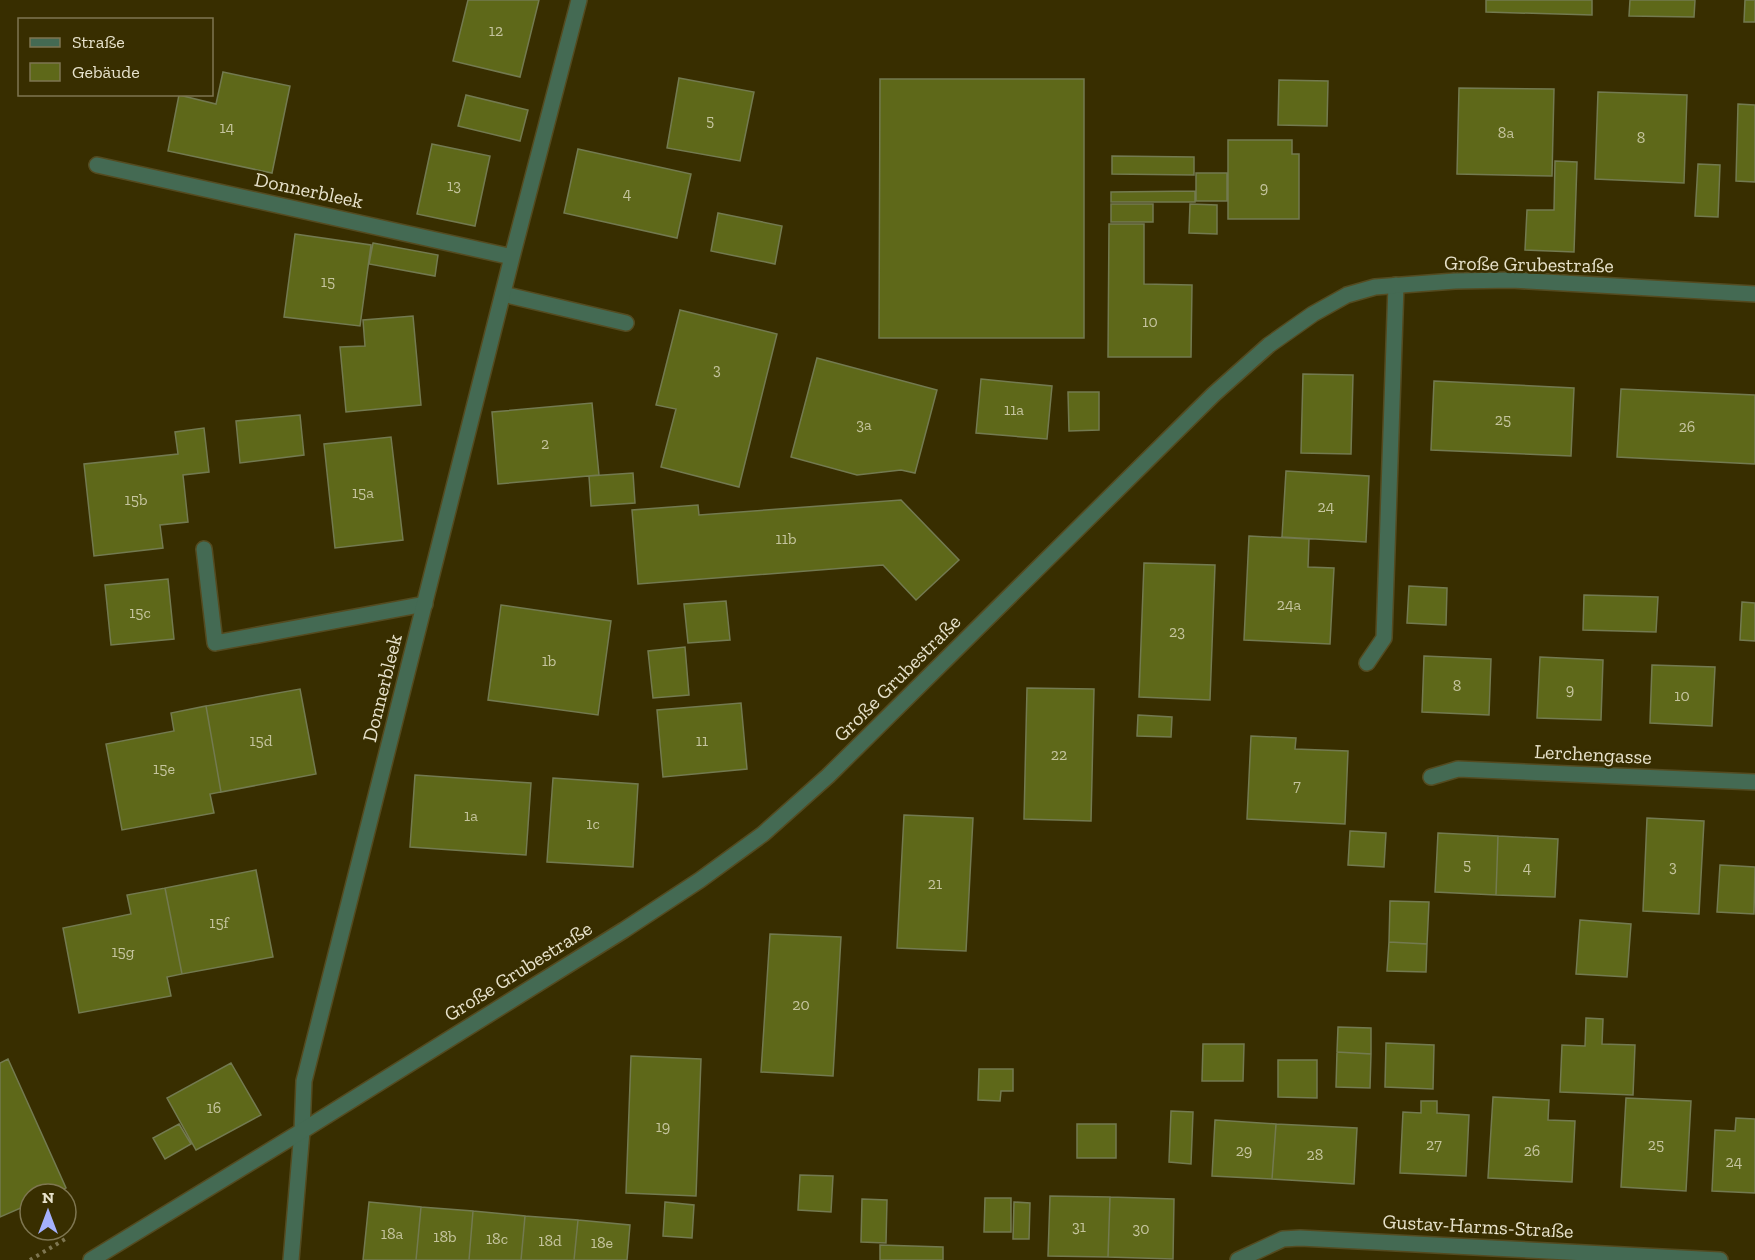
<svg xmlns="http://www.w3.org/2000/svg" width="1755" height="1260" font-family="'Zilla Slab',serif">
<rect width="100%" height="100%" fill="#382e00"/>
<path fill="#5e6819" stroke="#737a50" stroke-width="1.5" d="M468,0H539L520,77L453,61Z
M1486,0H1592V15L1486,12Z
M1630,0H1695L1694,17L1629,16Z
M1745,0H1755V22H1744Z
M223,72L290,86L272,173L168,151L179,95L216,104Z
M679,78L754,92L740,161L667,148Z
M880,79H1084V338H879Z
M1279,80L1328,81L1327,126L1278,125Z
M1459,88L1554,89L1552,176L1457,174Z
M1598,92L1687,95L1684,183L1595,179Z
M466,95L528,110L520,141L458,126Z
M1738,104L1755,105V182L1736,181Z
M1228,140H1292V154H1299V219H1228Z
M432,144L490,156L475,226L417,214Z
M578,149L691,174L677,238L564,213Z
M1112,156L1194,157V175L1112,174Z
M1555,161L1577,162L1574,252L1525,250L1527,210H1554Z
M1698,164L1720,165L1718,217L1695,216Z
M1196,173H1227V201H1196Z
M1195,191V202H1111V192Z
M1111,204H1153V222H1111Z
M1190,204L1217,205V234L1189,233Z
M718,213L782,226L775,264L711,251Z
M1109,224H1144V284L1192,285L1191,357H1108Z
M295,234L371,245L360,326L284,317Z
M373,243L438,255L435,276L369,264Z
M680,310L777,334L739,487L661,467L676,409L656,405Z
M413,316L421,405L346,412L340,347L365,346L363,320Z
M817,358L937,390L915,473L901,470L857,475L791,457Z
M1303,374L1353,375L1351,454L1301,453Z
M981,379L1052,386L1047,439L976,433Z
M1434,381L1574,388L1571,456L1431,450Z
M1621,389L1755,395V464L1617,457Z
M1068,392H1099V430L1069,431Z
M592,403L599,475L498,484L492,412Z
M300,415L304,455L240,463L236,421Z
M204,428L209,472L183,475L188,522L160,525L163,548L94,556L84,464L178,454L175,432Z
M391,437L403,540L335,548L324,444Z
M1286,471L1369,476L1366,542L1282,537Z
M633,473L635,503L591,506L589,476Z
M901,500L959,560L916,600L883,565L638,584L632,510L698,505L699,515Z
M1249,536L1309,539L1308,567L1334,568L1330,644L1244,640Z
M1144,563L1215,565L1210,700L1139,697Z
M168,579L174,639L111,645L105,585Z
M1409,586L1447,588L1446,625L1407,623Z
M1584,595L1658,597L1656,632L1583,630Z
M726,601L730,640L688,643L684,604Z
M1742,602L1755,603V641L1740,640Z
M501,605L611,621L598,715L488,700Z
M685,647L689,695L653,698L648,651Z
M1424,656L1491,659L1489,715L1422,712Z
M1540,657L1603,660L1601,720L1537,718Z
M1652,665L1715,667L1712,726L1650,723Z
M1027,688L1094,689L1091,821L1024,819Z
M300,689L316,774L221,792L206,706Z
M741,703L747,769L663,777L657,710Z
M206,706L221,792L210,794L214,813L122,830L106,744L174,731L171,713Z
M1138,715L1172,717L1171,737L1137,736Z
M1251,736L1296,738L1295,749L1348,751L1345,824L1247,819Z
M415,775L531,783L526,855L410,847Z
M553,778L638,784L633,867L547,862Z
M904,815L973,818L966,951L897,948Z
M1647,818L1704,821L1699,914L1643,911Z
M1350,831L1386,833L1384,867L1348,865Z
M1438,833L1498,836L1496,895L1435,892Z
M1498,836L1558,839L1555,897L1496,895Z
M1720,865L1755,867L1754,914L1717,912Z
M256,870L273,957L182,974L165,888Z
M165,888L182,974L167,977L171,996L79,1013L63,928L131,914L127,895Z
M1390,901L1429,902L1427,944L1389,942Z
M1580,920L1631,924L1627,977L1576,974Z
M770,934L841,937L833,1076L761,1072Z
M1389,942L1427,944L1426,972L1387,971Z
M1586,1018L1603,1019L1602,1044L1635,1045L1633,1095L1560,1092L1562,1045L1585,1046Z
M1338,1027L1371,1028V1054L1337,1052Z
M1386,1043L1434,1045L1433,1089L1385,1087Z
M1203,1044H1244L1243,1081H1202Z
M1337,1052L1371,1054L1370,1088L1336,1087Z
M631,1056L701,1059L696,1196L626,1193Z
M8,1059L66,1188L53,1194H30V1204L0,1217V1063Z
M1278,1060H1317V1098L1278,1097Z
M231,1063L261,1115L196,1150L167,1098Z
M979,1069H1013V1091H1001L1000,1101L978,1100Z
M1493,1097L1549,1100L1548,1120L1575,1121L1572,1182L1488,1178Z
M1626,1098L1691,1101L1686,1191L1621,1187Z
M1421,1101H1437V1113L1469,1115L1466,1176L1400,1173L1403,1112L1421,1113Z
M1171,1111L1193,1112L1191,1164L1169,1162Z
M1736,1118L1755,1119V1193L1712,1191L1715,1130L1735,1131Z
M1215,1120L1276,1124L1272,1179L1212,1176Z
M179,1124L191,1144L165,1159L153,1138Z
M1077,1124H1116V1158H1077Z
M1276,1124L1357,1128L1354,1184L1272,1179Z
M800,1175L833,1176L831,1212L798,1210Z
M1050,1196L1110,1197L1108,1257L1048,1256Z
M1110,1197L1174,1199L1173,1259L1108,1257Z
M985,1198H1011V1232H984Z
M862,1199L887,1200L886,1243L861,1242Z
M369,1202L421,1207L416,1260H363Z
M665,1202L694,1205L692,1238L663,1236Z
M1014,1202L1030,1203L1029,1239H1013Z
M421,1207L473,1211L469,1260H416Z
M473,1211L525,1216L521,1260H469Z
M525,1216L578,1220L574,1260H521Z
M578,1220L630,1225L627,1260H574Z
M880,1245L943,1247V1260H880Z"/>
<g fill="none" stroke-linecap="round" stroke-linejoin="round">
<g stroke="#544b20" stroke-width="18">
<path id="service" d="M503,294L626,323
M204,549L215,643L425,604
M1367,663L1384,638L1396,285"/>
</g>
<g stroke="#544b20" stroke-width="18">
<path id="minor" d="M97,165L512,257
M1431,777L1458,769L1755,782
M291,1260L302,1131L304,1081L512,257L579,0
M1238,1260L1283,1239L1300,1238L1720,1260"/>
</g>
<g stroke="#544b20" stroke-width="18">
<path id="tertiary" d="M91,1260L302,1131L624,930L700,880L763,834L828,776L1214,394L1269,345L1313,314L1347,295L1375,287L1455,281L1511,280L1755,294"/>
</g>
<path stroke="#7d7550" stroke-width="4" stroke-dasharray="3 4.5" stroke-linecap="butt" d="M30,1260L67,1238"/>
<use href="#service" stroke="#446a53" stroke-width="15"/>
<use href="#minor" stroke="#446a53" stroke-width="15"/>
<use href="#tertiary" stroke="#446a53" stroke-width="15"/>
</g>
<g text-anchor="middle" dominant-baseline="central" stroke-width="5" stroke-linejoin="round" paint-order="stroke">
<g font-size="16" fill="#c5c49e">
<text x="496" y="30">12</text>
<text x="710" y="120">5</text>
<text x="227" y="127">14</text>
<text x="1506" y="132">8a</text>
<text x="1641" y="137">8</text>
<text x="454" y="185">13</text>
<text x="1264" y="187">9</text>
<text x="627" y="193">4</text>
<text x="328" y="281">15</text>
<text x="1150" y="321">10</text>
<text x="717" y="369">3</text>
<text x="1014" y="409">11a</text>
<text x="1503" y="419">25</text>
<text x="864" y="424">3a</text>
<text x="1687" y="426">26</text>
<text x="545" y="443">2</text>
<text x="363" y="492">15a</text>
<text x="136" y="499">15b</text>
<text x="1326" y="506">24</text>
<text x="786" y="538">11b</text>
<text x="1289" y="604">24a</text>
<text x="140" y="612">15c</text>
<text x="1177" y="631">23</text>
<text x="549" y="660">1b</text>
<text x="1457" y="685">8</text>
<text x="1570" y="689">9</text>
<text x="1682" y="695">10</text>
<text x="261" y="740">15d</text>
<text x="702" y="740">11</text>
<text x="1059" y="754">22</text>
<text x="164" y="768">15e</text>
<text x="1297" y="785">7</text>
<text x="471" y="815">1a</text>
<text x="593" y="823">1c</text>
<text x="1467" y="864">5</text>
<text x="1673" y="866">3</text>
<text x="1527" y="867">4</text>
<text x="935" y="883">21</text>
<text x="219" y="922">15f</text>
<text x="123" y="951">15g</text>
<text x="801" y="1004">20</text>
<text x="214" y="1107">16</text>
<text x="663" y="1126">19</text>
<text x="1434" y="1144">27</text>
<text x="1656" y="1144">25</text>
<text x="1244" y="1150">29</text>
<text x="1532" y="1150">26</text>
<text x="1315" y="1154">28</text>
<text x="1734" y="1161">24</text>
<text x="1079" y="1226">31</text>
<text x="1141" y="1228">30</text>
<text x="392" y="1233">18a</text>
<text x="445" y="1236">18b</text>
<text x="497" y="1238">18c</text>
<text x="550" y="1240">18d</text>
<text x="602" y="1242">18e</text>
</g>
<g font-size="20" fill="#e7e2cb" stroke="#382e00">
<text transform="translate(309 190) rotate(12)">Donnerbleek</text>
<text transform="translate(1529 264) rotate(1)">Große Grubestraße</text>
<text transform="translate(897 678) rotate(-45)">Große Grubestraße</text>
<text transform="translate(382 688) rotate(-76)">Donnerbleek</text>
<text transform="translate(1593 754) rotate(3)">Lerchengasse</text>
<text transform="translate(518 971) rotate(-32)">Große Grubestraße</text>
<text transform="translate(1478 1226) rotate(3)">Gustav-Harms-Straße</text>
</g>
</g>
<rect x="18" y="18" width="195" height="78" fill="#382e00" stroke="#7e7651" stroke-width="1.5"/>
<rect x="30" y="38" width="30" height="9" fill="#446a53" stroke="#7e7651" stroke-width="1.5"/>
<text x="72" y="48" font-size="18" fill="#e7e2cb">Straße</text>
<rect x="30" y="63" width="30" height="18" fill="#5e6819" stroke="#7e7651" stroke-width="1.5"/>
<text x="72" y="78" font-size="18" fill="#e7e2cb">Gebäude</text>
<g transform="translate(48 1212)"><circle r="28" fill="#382e00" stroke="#7e7651" stroke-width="1.5"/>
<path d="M0-4.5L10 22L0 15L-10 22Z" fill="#a5b1fc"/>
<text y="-9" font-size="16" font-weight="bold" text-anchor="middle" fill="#e7e2cb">N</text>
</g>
</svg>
